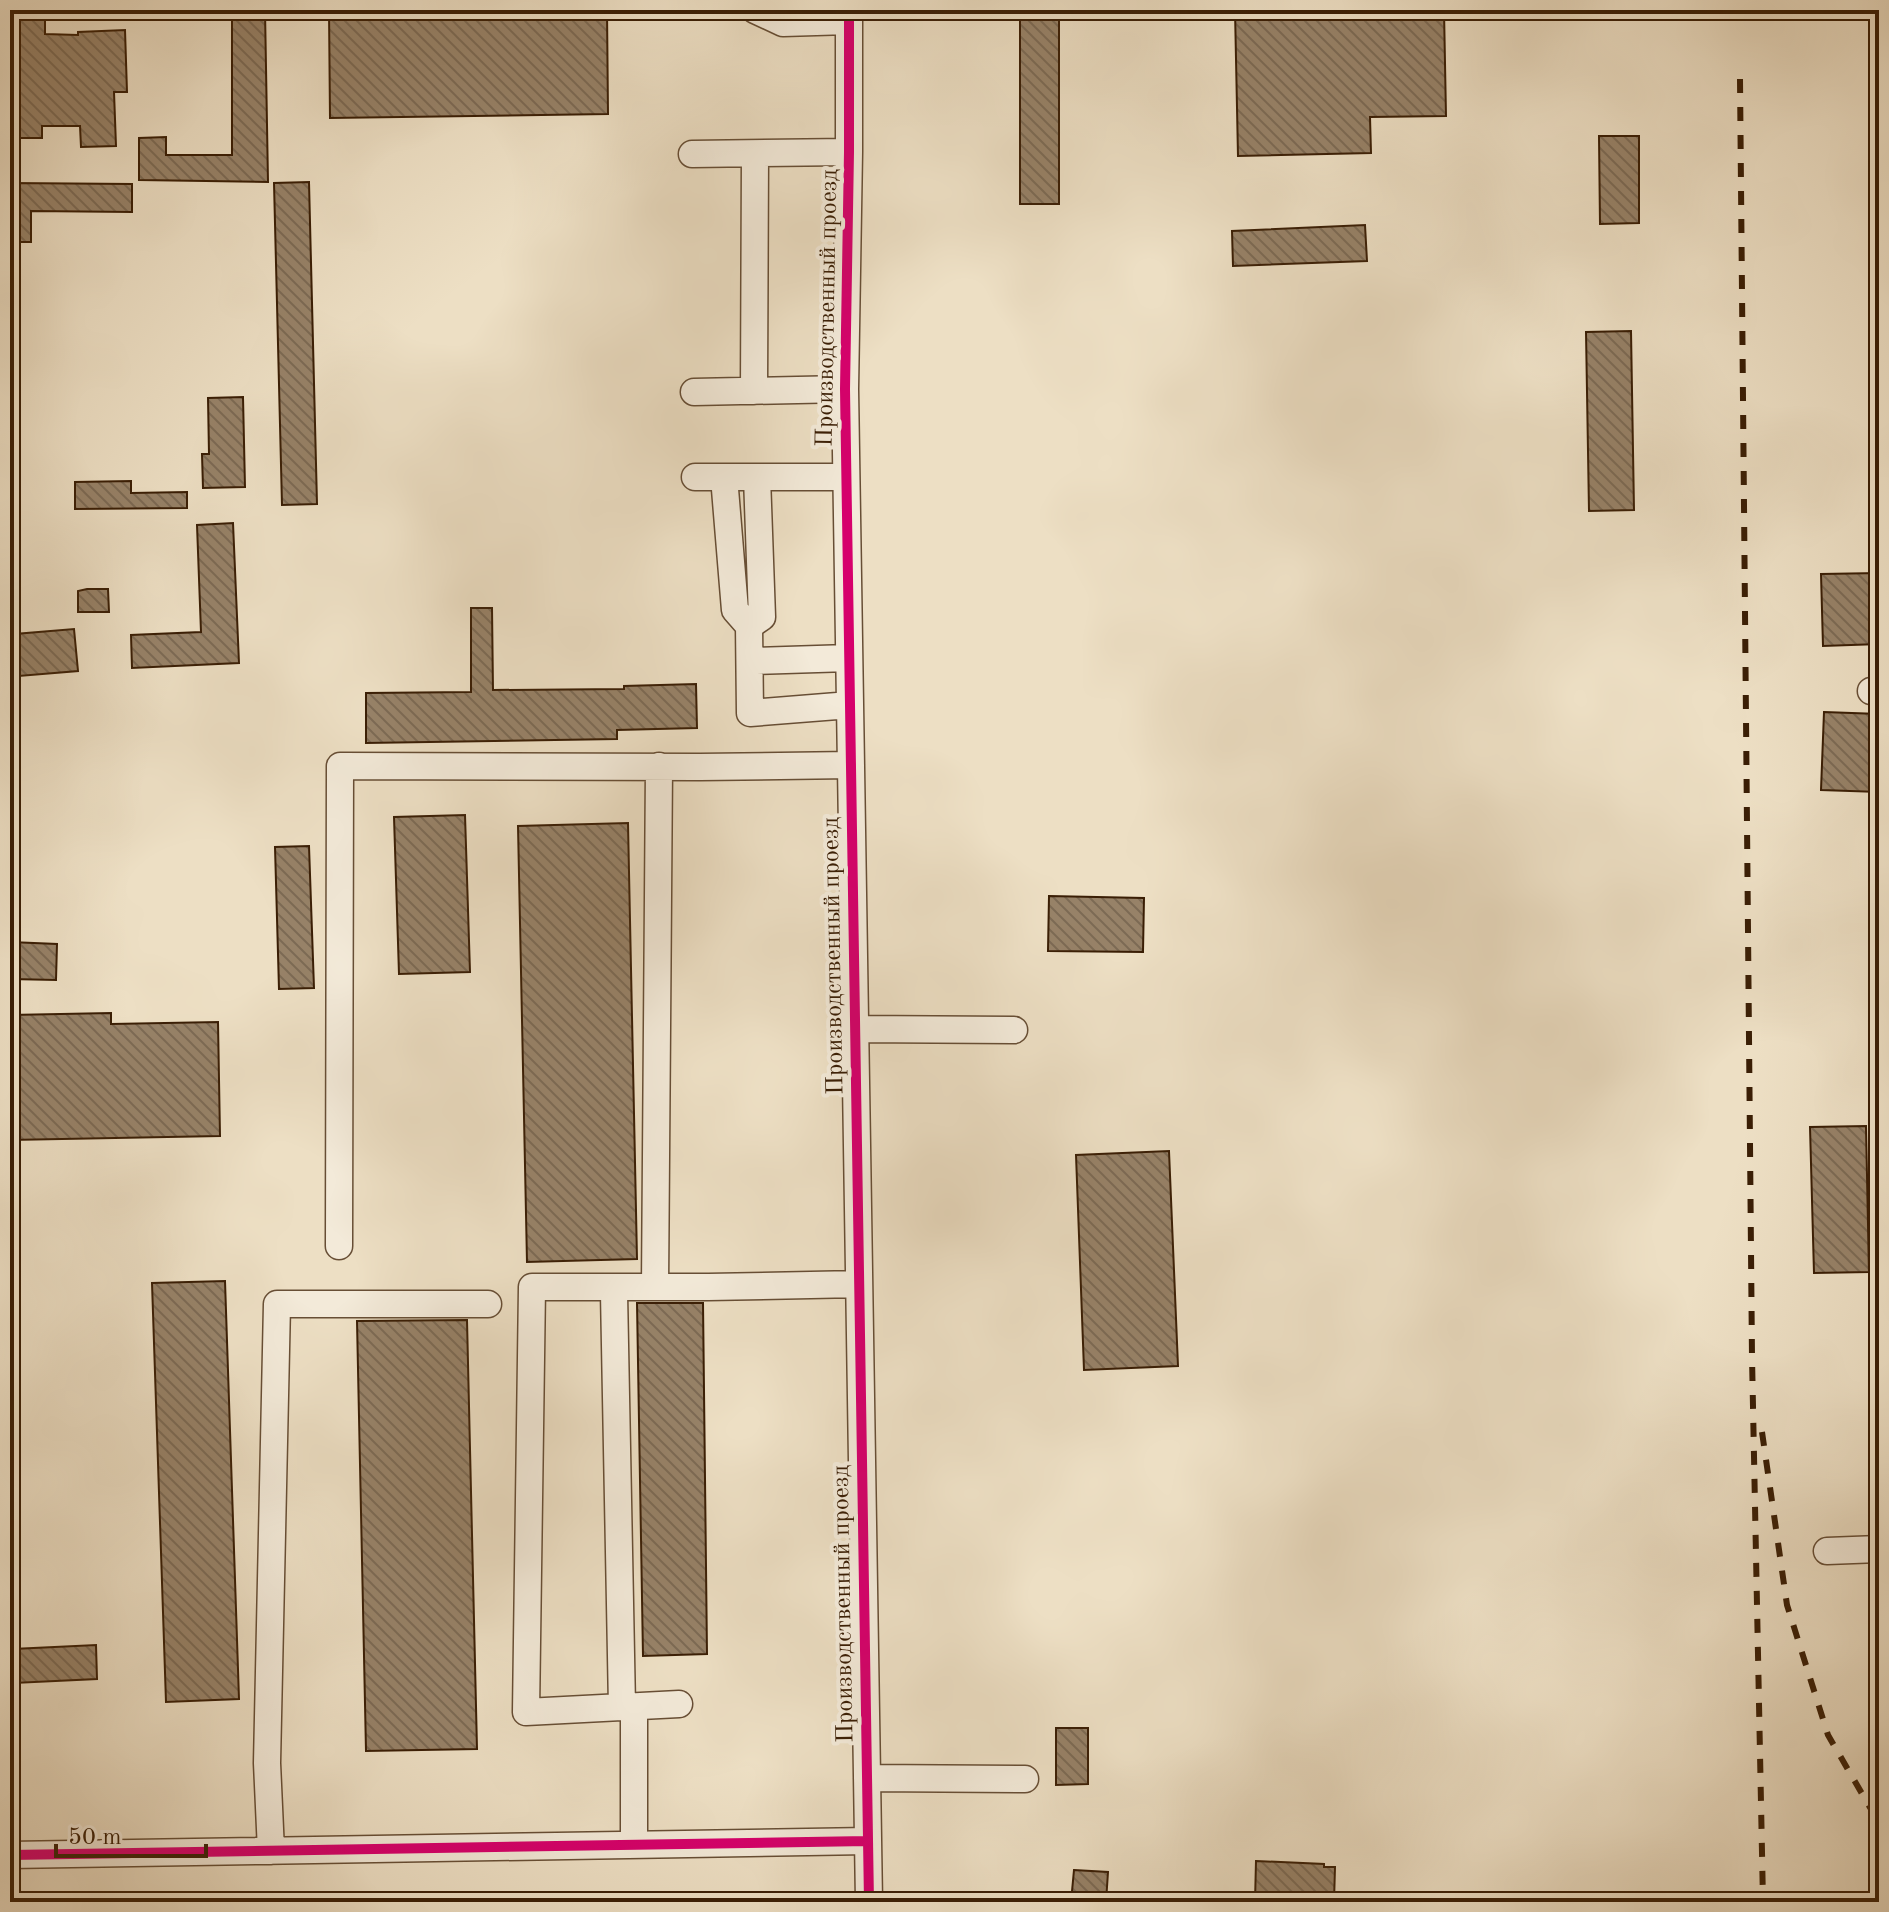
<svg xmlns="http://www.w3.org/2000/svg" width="1889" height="1912" font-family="'Old Standard TT',serif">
<defs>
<pattern id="building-back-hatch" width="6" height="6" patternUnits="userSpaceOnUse" patternTransform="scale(2)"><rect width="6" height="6" fill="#978268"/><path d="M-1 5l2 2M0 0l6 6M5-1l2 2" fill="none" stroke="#7c6a54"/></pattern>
</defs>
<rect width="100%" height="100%" fill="#eddfc4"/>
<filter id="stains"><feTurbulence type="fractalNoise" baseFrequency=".0025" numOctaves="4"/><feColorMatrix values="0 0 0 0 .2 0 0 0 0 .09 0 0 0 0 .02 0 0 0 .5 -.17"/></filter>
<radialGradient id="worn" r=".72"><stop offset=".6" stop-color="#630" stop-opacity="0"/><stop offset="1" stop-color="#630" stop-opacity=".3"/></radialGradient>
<path fill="url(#building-back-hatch)" stroke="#3a1e05" stroke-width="2" d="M10,10H45V34L78,35V32L125,30L127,92H114L116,146L81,147L80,126H42V138H10Z
M232,10H265L268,182L139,180V138L166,137V155H232Z
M329,10H607L608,114L330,118Z
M1020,10H1059V204H1020Z
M1235,10H1444L1446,116L1370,117L1371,153L1238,156Z
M1599,136H1639V223L1600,224Z
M309,182L317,504L282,505L274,183Z
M10,183L132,184V212L31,211V242H10Z
M1365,225L1367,261L1233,266L1232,231Z
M1631,331L1634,510L1589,511L1586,332Z
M243,397L245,487L203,488L202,454H209L208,398Z
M131,481V493L187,492V508L75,509V482Z
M233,523L239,663L132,668L131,635L201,632L197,525Z
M1879,573V644L1823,646L1821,574Z
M87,589H108L109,612H78V591Z
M471,608H492L493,690L624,689V686L696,684L697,728L617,730V739L366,743V693L471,692Z
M74,629L78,671L19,676L15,634Z
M1824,712L1879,714V792L1821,790Z
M465,815L470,972L399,974L394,817Z
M628,823L637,1259L527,1262L518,826Z
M309,846L314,988L279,989L275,847Z
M1049,896L1144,898L1143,952L1048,951Z
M10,942L57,944L56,980L10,979Z
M111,1013V1024L218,1022L220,1136L10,1140V1015Z
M1866,1126L1869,1272L1814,1273L1810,1127Z
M1169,1151L1178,1366L1084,1370L1076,1155Z
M225,1281L239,1699L166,1702L152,1283Z
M637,1303H703L707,1654L643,1656Z
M467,1320L477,1749L366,1751L357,1321Z
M96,1645L97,1679L14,1683L13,1649Z
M1056,1728H1088V1784L1056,1785Z
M1256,1861L1324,1864V1867H1335L1334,1902H1255Z
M1074,1870L1108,1872L1106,1902H1071Z"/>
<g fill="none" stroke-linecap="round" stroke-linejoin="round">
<g stroke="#674e35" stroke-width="29">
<path id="minor" d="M755,10L783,23L849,21
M849,10V152L845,389L869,1902
M692,154L849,152
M754,391L755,154
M694,392L845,389
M695,477H846
M724,477L735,610L749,626L750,713L850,705
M749,626L762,617L757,477
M750,661L849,658
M1871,691H1879
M855,1029L1014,1030
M339,1246L340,766L700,767L851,765
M655,1287L659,766
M614,1293L622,1707
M1827,1551L1879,1549
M679,1704L526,1712L532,1287H708L859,1284
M867,1778L1025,1779
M634,1845V1707
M271,1851L267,1763L277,1304H488
M10,1855L868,1841"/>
</g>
<use href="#minor" stroke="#f3ead9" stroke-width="26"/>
<path stroke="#3a1e05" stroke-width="6" stroke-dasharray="14 14" stroke-linecap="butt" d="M1740,79L1752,1357L1763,1902
M1762,1432L1787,1605L1828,1735L1879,1823"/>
<g stroke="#f3ead9" stroke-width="15">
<path id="cycleway" d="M849,10V152L845,389L869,1902
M10,1855L868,1841"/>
</g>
<use href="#cycleway" stroke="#d6006c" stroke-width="10"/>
</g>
<g text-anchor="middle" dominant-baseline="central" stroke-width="8" stroke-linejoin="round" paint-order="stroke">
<g font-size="24" fill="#3a1e05" stroke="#f3ead9">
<text transform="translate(828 308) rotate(-89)">Производственный проезд</text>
<text transform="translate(834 956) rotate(-91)">Производственный проезд</text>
<text transform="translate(844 1604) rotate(-91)">Производственный проезд</text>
</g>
</g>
<rect width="1889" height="1912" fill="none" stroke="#eddfc4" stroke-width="40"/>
<rect x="12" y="12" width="1865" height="1888" fill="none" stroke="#3a1e05" stroke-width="4"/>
<rect x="20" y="20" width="1849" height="1872" fill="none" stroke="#3a1e05" stroke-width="2"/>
<path d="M56 1844v12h150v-12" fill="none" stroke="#3a1e05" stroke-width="4"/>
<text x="68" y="1844" font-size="24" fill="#3a1e05" stroke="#f3ead9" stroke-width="6" paint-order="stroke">50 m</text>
<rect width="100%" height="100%" filter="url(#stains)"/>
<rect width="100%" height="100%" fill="url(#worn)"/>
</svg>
